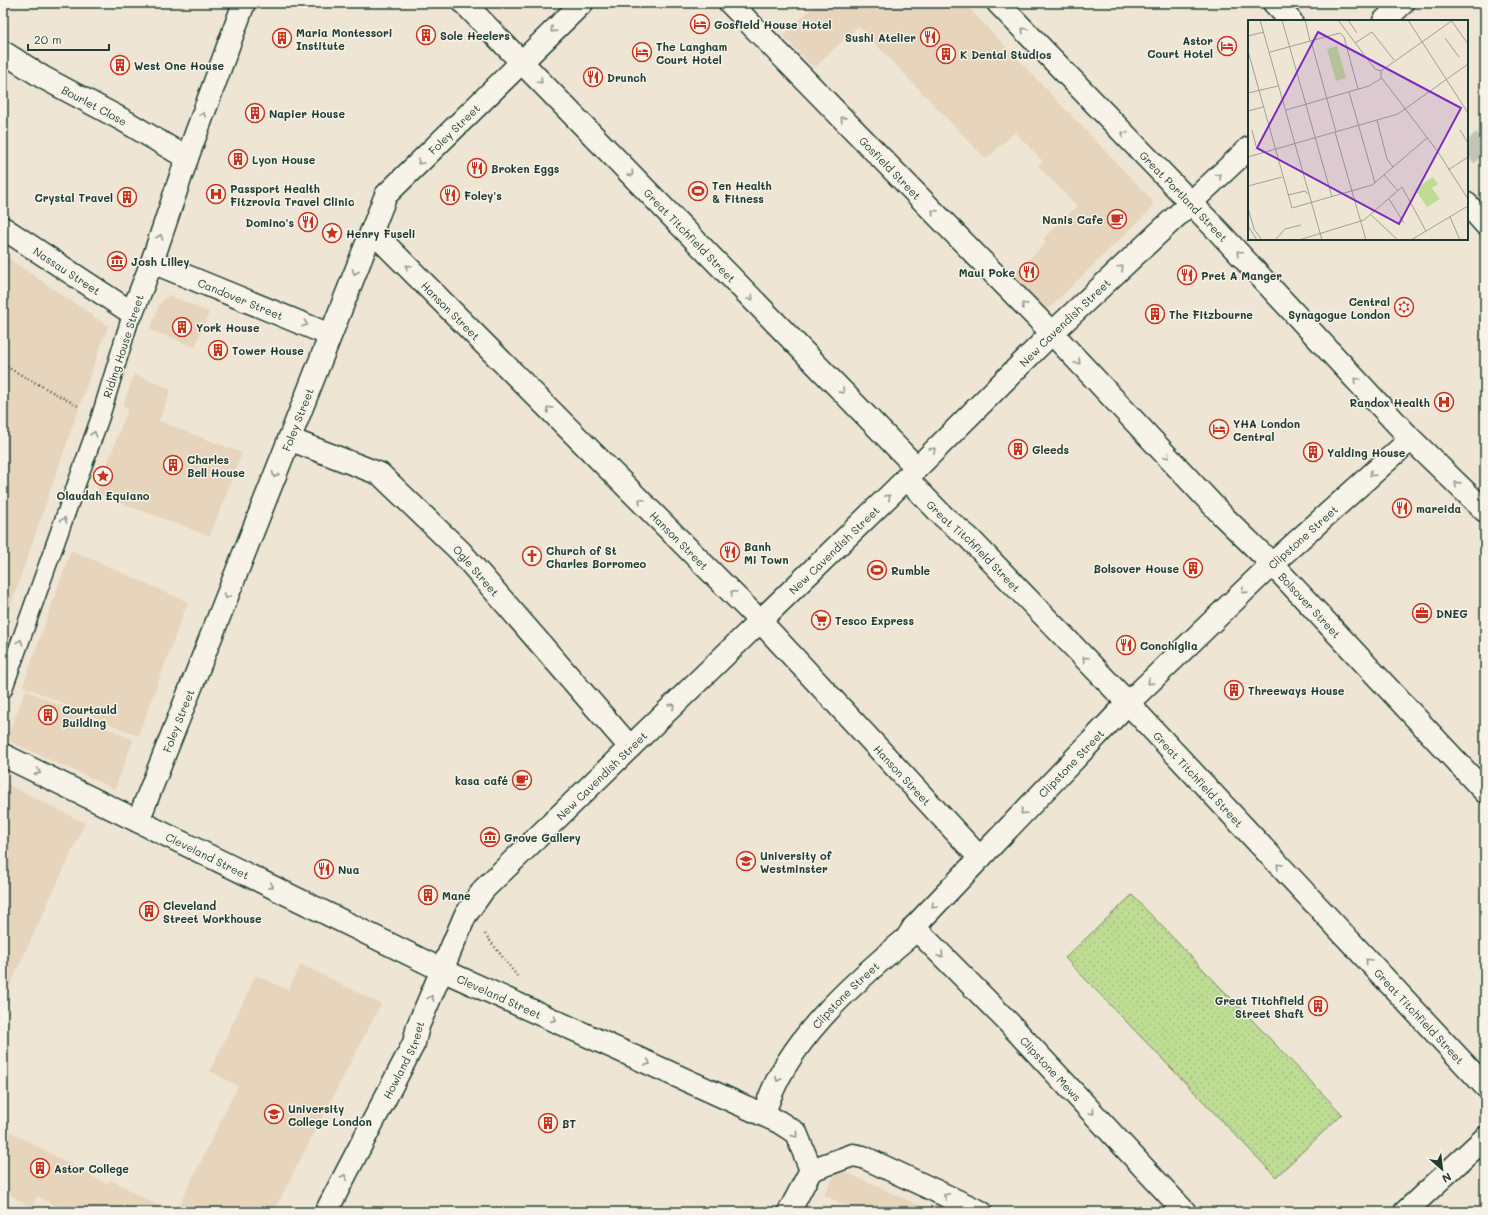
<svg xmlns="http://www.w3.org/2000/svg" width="1488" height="1215" font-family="Mali,sans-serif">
<defs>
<pattern id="garden-dots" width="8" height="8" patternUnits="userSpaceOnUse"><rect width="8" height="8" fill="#bfdc94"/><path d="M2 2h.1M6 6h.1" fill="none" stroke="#a4be80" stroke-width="1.8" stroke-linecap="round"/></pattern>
</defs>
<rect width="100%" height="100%" fill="#efe5d4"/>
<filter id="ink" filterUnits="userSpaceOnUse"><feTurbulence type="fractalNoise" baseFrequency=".025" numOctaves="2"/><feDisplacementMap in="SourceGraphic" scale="8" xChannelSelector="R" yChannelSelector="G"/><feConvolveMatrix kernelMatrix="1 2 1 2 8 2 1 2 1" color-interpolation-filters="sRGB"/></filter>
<g filter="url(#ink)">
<path fill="#e6d4bc" d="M817,3H964L1152,200L1153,205L1151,209L1046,311L1012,276L1046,243L1043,239L1077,206L1038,166L1043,161L1015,132L986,159L858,26L814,68L783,36Z
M3,255L108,326L85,390L3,628Z
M169,295L209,312L195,347L150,330L160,303Z
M134,374L171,389L159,421L242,453L210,536L96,494L128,409L123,406Z
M71,550L188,602L138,736L23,686Z
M26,690L133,740L115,789L6,740Z
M3,782L85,823L4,998L3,997Z
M301,964L381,1004L273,1212H176L238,1086L210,1071L256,975L288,990Z
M3,1128L107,1184L110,1179L169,1212H66L37,1196L31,1207L3,1191Z
M843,1172L847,1173L934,1212H860L824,1195L836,1173Z"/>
<path fill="url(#garden-dots)" stroke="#6f8c64" d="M1132,895L1342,1114L1276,1177L1065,958Z"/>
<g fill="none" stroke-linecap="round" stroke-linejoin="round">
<path stroke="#c5c3b4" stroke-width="22" stroke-dasharray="22 11" stroke-linecap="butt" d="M1467,155L1485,139"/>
<g stroke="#1f3d34" stroke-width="20">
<path id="pedestrian" d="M3,690L100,418L132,313"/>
</g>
<g stroke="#1f3d34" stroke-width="25">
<g id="minor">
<path id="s1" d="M464,3L916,467"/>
<path id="s2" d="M730,3L1052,333L1224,517L1272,564L1485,792"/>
<path d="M1274,3L1291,21"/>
<path id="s3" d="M3,52L44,78L123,120L187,158"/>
<path d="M1467,204L1485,224"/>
<path id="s4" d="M3,228L132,313L152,262L187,158L244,3"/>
<path id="s5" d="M372,231L760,621L980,858"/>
<path id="s6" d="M152,262L330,335"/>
<path id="s7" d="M289,439L380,474L460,551L630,747"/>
<path id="s8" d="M906,478L944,517L969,538L1128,703L1485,1086"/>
<path id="s9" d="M138,821L386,195L582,3"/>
<path id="s10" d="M914,927L1008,1022L1185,1212"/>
<path id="s11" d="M442,970L779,1122L796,1133L811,1170"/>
<path id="s12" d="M764,1115C782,1045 853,983 907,938L914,927L1128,703L1272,564L1411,439"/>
<path d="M811,1170L853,1155L863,1157L981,1212"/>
<path d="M789,1212L811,1170"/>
<path d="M1405,1212L1485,1138"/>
</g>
</g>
<g stroke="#1f3d34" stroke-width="25">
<g id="tertiary">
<path d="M1384,21L1403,3"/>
<path id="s13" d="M3,755L442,970"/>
<path id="s14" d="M326,1212L414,1043L418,1026L465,916L484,889L893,492L1052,333L1249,148"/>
</g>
</g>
<g stroke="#1f3d34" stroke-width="25">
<g id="secondary">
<path id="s15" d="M998,3L1219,232L1411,439L1485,511"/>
</g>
</g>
<path stroke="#1f3d34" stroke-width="2.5" stroke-dasharray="1 3" stroke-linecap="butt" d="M3,365L80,407
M485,934L517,976"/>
<use href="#pedestrian" stroke="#f7f3e8" stroke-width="17"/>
<use href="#minor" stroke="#f7f3e8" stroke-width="22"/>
<use href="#tertiary" stroke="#f7f3e8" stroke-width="22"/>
<use href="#secondary" stroke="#f7f3e8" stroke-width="22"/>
</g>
<defs><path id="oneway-chevron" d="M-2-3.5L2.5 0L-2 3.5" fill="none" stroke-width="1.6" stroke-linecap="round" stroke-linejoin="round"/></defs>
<g stroke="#8b988e">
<use href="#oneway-chevron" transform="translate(553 30) rotate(136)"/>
<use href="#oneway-chevron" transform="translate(1024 30) rotate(-134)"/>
<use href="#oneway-chevron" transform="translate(540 81) rotate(46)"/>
<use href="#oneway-chevron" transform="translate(203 115) rotate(-70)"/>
<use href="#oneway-chevron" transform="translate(843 119) rotate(-134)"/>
<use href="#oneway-chevron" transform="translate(1124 134) rotate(-134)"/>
<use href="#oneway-chevron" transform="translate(420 162) rotate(135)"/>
<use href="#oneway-chevron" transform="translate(631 174) rotate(46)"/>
<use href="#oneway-chevron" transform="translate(1219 176) rotate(-43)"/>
<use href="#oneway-chevron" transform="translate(934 212) rotate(-134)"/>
<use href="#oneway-chevron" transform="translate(160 237) rotate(-71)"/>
<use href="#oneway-chevron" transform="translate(1239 253) rotate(-133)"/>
<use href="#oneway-chevron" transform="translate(408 267) rotate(-135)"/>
<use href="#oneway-chevron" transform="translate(1121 268) rotate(-43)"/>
<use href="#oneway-chevron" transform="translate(355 272) rotate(112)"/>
<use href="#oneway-chevron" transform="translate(751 298) rotate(46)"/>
<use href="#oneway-chevron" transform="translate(1024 305) rotate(-134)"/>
<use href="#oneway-chevron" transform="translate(305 324) rotate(22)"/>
<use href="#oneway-chevron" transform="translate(1078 362) rotate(46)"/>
<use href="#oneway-chevron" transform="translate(1356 380) rotate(-133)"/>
<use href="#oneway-chevron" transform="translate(842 391) rotate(46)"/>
<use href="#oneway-chevron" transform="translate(549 409) rotate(-135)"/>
<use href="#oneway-chevron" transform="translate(94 434) rotate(-71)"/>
<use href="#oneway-chevron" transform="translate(933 450) rotate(-45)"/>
<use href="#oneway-chevron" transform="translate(1167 456) rotate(47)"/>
<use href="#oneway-chevron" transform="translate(1372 474) rotate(138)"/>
<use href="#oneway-chevron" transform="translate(275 475) rotate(112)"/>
<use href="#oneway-chevron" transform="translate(1457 484) rotate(-136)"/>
<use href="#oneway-chevron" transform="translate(888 497) rotate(-44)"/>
<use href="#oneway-chevron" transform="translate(641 501) rotate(-135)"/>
<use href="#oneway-chevron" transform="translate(64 520) rotate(-70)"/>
<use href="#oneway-chevron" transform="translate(1244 591) rotate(136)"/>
<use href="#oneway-chevron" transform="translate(733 593) rotate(-135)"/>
<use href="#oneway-chevron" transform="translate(227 596) rotate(112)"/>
<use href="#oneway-chevron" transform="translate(20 642) rotate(-70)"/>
<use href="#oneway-chevron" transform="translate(1085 659) rotate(-134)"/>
<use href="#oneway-chevron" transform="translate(1150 682) rotate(136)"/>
<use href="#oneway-chevron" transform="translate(672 706) rotate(-44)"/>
<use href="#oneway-chevron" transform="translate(38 772) rotate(26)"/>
<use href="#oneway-chevron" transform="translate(1023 812) rotate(134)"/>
<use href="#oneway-chevron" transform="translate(1279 866) rotate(-133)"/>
<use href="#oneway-chevron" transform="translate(271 886) rotate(27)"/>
<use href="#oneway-chevron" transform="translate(934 906) rotate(133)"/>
<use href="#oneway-chevron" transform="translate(941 955) rotate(46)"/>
<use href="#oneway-chevron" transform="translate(1368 961) rotate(-133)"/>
<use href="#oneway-chevron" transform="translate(431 998) rotate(-69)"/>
<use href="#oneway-chevron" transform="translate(554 1019) rotate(24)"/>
<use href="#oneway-chevron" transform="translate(648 1063) rotate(25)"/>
<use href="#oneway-chevron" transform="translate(778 1079) rotate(117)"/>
<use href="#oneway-chevron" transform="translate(1092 1112) rotate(47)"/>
<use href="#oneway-chevron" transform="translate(795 1135) rotate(52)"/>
<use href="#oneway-chevron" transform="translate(344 1177) rotate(-63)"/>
<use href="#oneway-chevron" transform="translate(946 1196) rotate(-155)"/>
</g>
</g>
<defs>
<g id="hotel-ring" transform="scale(1)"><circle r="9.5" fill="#f7f3e8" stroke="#c8321e" stroke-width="1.5"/><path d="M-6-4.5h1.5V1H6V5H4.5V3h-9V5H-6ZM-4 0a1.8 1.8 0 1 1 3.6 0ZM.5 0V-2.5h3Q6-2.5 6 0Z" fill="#c8321e"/></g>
<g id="building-ring" transform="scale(1)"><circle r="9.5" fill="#f7f3e8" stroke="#c8321e" stroke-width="1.5"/><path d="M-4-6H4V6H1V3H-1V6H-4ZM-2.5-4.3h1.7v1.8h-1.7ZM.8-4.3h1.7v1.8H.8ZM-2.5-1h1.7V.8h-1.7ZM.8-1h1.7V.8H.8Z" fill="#c8321e"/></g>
<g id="restaurant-ring" transform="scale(1)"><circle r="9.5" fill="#f7f3e8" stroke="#c8321e" stroke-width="1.5"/><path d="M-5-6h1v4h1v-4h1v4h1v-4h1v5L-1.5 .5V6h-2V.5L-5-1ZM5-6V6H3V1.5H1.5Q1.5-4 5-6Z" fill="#c8321e"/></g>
<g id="stadium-ring" transform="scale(1)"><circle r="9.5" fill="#f7f3e8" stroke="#c8321e" stroke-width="1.5"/><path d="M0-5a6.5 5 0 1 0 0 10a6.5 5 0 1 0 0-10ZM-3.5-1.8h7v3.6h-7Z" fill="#c8321e"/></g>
<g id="hospital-ring" transform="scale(1)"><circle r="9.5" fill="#f7f3e8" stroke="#c8321e" stroke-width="1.5"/><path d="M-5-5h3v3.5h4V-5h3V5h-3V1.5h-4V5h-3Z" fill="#c8321e"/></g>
<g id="cafe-ring" transform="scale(1)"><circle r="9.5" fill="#f7f3e8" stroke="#c8321e" stroke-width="1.5"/><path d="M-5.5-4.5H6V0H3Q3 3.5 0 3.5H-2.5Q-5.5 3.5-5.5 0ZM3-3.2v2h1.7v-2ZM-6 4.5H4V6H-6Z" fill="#c8321e"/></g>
<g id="sight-ring" transform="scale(1)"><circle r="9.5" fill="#f7f3e8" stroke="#c8321e" stroke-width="1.5"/><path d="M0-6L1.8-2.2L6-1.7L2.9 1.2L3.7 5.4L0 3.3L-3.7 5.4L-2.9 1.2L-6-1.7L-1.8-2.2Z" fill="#c8321e"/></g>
<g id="museum-ring" transform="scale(1)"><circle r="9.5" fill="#f7f3e8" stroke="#c8321e" stroke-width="1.5"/><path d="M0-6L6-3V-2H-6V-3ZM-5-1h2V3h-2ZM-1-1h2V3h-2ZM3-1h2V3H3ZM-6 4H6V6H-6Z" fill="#c8321e"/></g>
<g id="synagogue-ring" transform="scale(1)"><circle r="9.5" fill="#f7f3e8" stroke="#c8321e" stroke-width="1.5"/><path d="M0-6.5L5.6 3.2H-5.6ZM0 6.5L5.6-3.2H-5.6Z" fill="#c8321e"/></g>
<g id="church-ring" transform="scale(1)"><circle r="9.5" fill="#f7f3e8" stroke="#c8321e" stroke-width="1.5"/><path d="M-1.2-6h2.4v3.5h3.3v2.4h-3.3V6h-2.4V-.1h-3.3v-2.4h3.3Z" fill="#c8321e"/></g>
<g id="office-ring" transform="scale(1)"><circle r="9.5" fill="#f7f3e8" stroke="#c8321e" stroke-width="1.5"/><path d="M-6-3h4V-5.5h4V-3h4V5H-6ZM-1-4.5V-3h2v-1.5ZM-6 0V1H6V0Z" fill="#c8321e"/></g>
<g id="supermarket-ring" transform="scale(1)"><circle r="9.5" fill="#f7f3e8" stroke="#c8321e" stroke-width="1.5"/><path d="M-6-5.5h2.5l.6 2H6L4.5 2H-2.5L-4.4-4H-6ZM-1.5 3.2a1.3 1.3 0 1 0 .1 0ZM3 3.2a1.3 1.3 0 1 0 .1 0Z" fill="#c8321e"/></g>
<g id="university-ring" transform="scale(1)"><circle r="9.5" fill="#f7f3e8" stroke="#c8321e" stroke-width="1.5"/><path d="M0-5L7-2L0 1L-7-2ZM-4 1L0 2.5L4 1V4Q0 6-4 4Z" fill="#c8321e"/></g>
</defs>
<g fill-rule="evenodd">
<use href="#hotel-ring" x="700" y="24"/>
<use href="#building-ring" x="426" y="35"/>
<use href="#restaurant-ring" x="930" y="37"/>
<use href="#building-ring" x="282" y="38"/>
<use href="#hotel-ring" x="1227" y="46"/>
<use href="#hotel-ring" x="642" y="52"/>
<use href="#building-ring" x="946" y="54"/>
<use href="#building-ring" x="120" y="65"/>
<use href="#restaurant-ring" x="593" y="77"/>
<use href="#building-ring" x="255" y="113"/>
<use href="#building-ring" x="238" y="159"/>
<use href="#restaurant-ring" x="477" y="168"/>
<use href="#stadium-ring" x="698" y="191"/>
<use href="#hospital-ring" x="216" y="194"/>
<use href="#restaurant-ring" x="450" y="195"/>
<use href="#building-ring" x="127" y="197"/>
<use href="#cafe-ring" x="1117" y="219"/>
<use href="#restaurant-ring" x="308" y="222"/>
<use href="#sight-ring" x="332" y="233"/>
<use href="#museum-ring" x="117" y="261"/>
<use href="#restaurant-ring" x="1029" y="272"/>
<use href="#restaurant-ring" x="1187" y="275"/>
<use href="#synagogue-ring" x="1404" y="307"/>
<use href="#building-ring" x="1155" y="314"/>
<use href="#building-ring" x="182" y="327"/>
<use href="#building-ring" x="218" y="350"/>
<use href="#hospital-ring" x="1444" y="402"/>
<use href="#hotel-ring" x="1219" y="429"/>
<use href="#building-ring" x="1018" y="449"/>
<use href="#building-ring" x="1313" y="452"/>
<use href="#building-ring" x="173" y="465"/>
<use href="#sight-ring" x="103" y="476"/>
<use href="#restaurant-ring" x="1402" y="508"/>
<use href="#restaurant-ring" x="730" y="552"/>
<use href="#church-ring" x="532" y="556"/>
<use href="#building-ring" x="1193" y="568"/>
<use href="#stadium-ring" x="877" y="570"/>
<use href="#office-ring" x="1422" y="613"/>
<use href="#supermarket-ring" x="821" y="620"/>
<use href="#restaurant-ring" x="1126" y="645"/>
<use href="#building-ring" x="1234" y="690"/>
<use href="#building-ring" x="48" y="715"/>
<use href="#cafe-ring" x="522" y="780"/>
<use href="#museum-ring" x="490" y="837"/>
<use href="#university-ring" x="746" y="861"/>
<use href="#restaurant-ring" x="324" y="869"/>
<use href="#building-ring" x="428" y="895"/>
<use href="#building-ring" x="149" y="911"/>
<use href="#building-ring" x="1318" y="1006"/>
<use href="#university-ring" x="274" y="1114"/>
<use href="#building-ring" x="548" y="1123"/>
<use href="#building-ring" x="40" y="1168"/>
</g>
<g text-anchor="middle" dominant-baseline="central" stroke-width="3" stroke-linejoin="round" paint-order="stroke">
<g font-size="11" font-weight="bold" fill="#1f3d34" stroke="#f7f3e8" text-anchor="start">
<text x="714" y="24">Gosfield House Hotel</text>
<text x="296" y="32">Maria Montessori<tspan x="296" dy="13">Institute</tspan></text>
<text x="440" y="35">Sole Heelers</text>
<text x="916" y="37" text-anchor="end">Sushi Atelier</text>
<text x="1213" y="40" text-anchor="end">Astor<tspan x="1213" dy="13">Court Hotel</tspan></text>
<text x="656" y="46">The Langham<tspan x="656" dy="13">Court Hotel</tspan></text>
<text x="960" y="54">K Dental Studios</text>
<text x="134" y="65">West One House</text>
<text x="607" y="77">Drunch</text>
<text x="269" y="113">Napier House</text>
<text x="252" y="159">Lyon House</text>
<text x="491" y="168">Broken Eggs</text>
<text x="712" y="185">Ten Health<tspan x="712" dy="13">&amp; Fitness</tspan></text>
<text x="230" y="188">Passport Health<tspan x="230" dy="13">Fitzrovia Travel Clinic</tspan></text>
<text x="464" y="195">Foley's</text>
<text x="113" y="197" text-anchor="end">Crystal Travel</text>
<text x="1103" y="219" text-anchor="end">Nanis Cafe</text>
<text x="294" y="222" text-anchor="end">Domino's</text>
<text x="346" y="233">Henry Fuseli</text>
<text x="131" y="261">Josh Lilley</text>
<text x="1015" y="272" text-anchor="end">Maui Poke</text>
<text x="1201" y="275">Pret A Manger</text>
<text x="1390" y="301" text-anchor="end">Central<tspan x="1390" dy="13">Synagogue London</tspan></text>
<text x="1169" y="314">The Fitzbourne</text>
<text x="196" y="327">York House</text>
<text x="232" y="350">Tower House</text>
<text x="1430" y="402" text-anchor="end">Randox Health</text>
<text x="1233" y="423">YHA London<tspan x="1233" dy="13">Central</tspan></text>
<text x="1032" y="449">Gleeds</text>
<text x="1327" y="452">Yalding House</text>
<text x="187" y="459">Charles<tspan x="187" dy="13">Bell House</tspan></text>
<text x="103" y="495" text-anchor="middle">Olaudah Equiano</text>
<text x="1416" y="508">mareida</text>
<text x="744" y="546">Banh<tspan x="744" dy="13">Mi Town</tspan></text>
<text x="546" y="550">Church of St<tspan x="546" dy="13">Charles Borromeo</tspan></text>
<text x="1179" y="568" text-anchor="end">Bolsover House</text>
<text x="891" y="570">Rumble</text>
<text x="1436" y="613">DNEG</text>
<text x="835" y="620">Tesco Express</text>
<text x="1140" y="645">Conchiglia</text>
<text x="1248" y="690">Threeways House</text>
<text x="62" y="709">Courtauld<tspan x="62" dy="13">Building</tspan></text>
<text x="508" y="780" text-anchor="end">kasa café</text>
<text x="504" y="837">Grove Gallery</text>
<text x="760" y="855">University of<tspan x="760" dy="13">Westminster</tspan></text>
<text x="338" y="869">Nua</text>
<text x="442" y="895">Mane</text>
<text x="163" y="905">Cleveland<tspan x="163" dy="13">Street Workhouse</tspan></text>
<text x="1304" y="1000" text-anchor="end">Great Titchfield<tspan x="1304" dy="13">Street Shaft</tspan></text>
<text x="288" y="1108">University<tspan x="288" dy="13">College London</tspan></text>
<text x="562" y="1123">BT</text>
<text x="54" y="1168">Astor College</text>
</g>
<g font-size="11" fill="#1f3d34" stroke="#f7f3e8">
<text stroke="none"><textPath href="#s3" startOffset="106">Bourlet Close</textPath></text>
<text stroke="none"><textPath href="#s9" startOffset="768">Foley Street</textPath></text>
<text stroke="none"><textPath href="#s2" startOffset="230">Gosfield Street</textPath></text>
<text stroke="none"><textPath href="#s15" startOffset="268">Great Portland Street</textPath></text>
<text stroke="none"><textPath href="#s1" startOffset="324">Great Titchfield Street</textPath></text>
<text stroke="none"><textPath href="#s4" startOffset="77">Nassau Street</textPath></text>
<text stroke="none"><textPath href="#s6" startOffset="96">Candover Street</textPath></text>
<text stroke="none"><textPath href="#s5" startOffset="112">Hanson Street</textPath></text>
<text stroke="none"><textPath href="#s14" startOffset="1172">New Cavendish Street</textPath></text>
<text transform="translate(123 346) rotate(-72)">Riding House Street</text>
<text stroke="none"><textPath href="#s9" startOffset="432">Foley Street</textPath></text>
<text stroke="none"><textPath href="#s12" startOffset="795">Clipstone Street</textPath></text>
<text stroke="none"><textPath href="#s5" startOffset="436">Hanson Street</textPath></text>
<text stroke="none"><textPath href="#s8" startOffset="96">Great Titchfield Street</textPath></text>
<text stroke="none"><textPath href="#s14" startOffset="848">New Cavendish Street</textPath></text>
<text stroke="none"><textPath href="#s7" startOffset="234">Ogle Street</textPath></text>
<text stroke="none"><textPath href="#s2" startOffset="836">Bolsover Street</textPath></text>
<text stroke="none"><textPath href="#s9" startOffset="108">Foley Street</textPath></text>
<text stroke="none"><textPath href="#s12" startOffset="471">Clipstone Street</textPath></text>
<text stroke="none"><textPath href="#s14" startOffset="524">New Cavendish Street</textPath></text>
<text stroke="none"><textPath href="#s5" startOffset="760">Hanson Street</textPath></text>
<text stroke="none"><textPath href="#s8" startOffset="420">Great Titchfield Street</textPath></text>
<text stroke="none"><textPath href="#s13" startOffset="228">Cleveland Street</textPath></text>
<text stroke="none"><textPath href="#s11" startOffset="63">Cleveland Street</textPath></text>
<text stroke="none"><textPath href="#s12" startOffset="147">Clipstone Street</textPath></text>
<text stroke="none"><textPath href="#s8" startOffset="744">Great Titchfield Street</textPath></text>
<text stroke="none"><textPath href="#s14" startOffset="171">Howland Street</textPath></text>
<text stroke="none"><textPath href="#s10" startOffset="197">Clipstone Mews</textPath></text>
</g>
</g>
<g transform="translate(1248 20)">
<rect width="220" height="220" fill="#efe5d4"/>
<path d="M185,157L190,164L184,168L192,179L179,187L167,169Z" fill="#bfdc94"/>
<path d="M89,26L98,58L88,61L79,29Z" fill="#bfdc94"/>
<path fill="none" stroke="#9ca294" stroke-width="1" d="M12,0L74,220M34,0L84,177M57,0L62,21M90,0L127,49L133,51M100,0L109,13M160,0L220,93M203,0L220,24M92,13L96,17L110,69M0,16L16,12M197,18L211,37M63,21L88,112M107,23L124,12L146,40M0,31L44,188L124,165L179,118M22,32L92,13M133,51V57L190,132L220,179M133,51L205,0M101,72L127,163M0,73L30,66M38,90L121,66L134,58M0,91L15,87M129,100L139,139L145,147M4,110L8,126M212,110L220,123M87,112L118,220M0,137L150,94L220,44M200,150L220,137M136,155L150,171M0,166L34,157M40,175L57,171L60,174M141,179L156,203M0,188L6,209L14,220M123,195L150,220M202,197L212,220M0,206L9,220M27,220L37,209L53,205M51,220L116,200L154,167L178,211M163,220L220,186"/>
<path fill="#7b2cbf" fill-opacity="0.15" stroke="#7b2cbf" stroke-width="2" d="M70,12L213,88L151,204L9,128Z"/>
<rect width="220" height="220" fill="none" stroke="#1f3d34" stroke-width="2"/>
</g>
<rect width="1488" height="1215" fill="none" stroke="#f7f3e8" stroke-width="16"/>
<rect x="8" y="8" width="1472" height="1199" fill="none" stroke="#1f3d34" stroke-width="1.5" filter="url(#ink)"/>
<g transform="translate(1442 1169) rotate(152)" stroke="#f7f3e8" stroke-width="3" paint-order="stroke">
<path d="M0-3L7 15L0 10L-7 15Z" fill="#1f3d34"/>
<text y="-6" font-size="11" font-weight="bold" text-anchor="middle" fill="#1f3d34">N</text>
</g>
<path d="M28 44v6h81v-6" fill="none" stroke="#1f3d34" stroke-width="2"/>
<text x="34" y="44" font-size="12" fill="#1f3d34" stroke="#f7f3e8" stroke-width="3" paint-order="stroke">20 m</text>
</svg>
